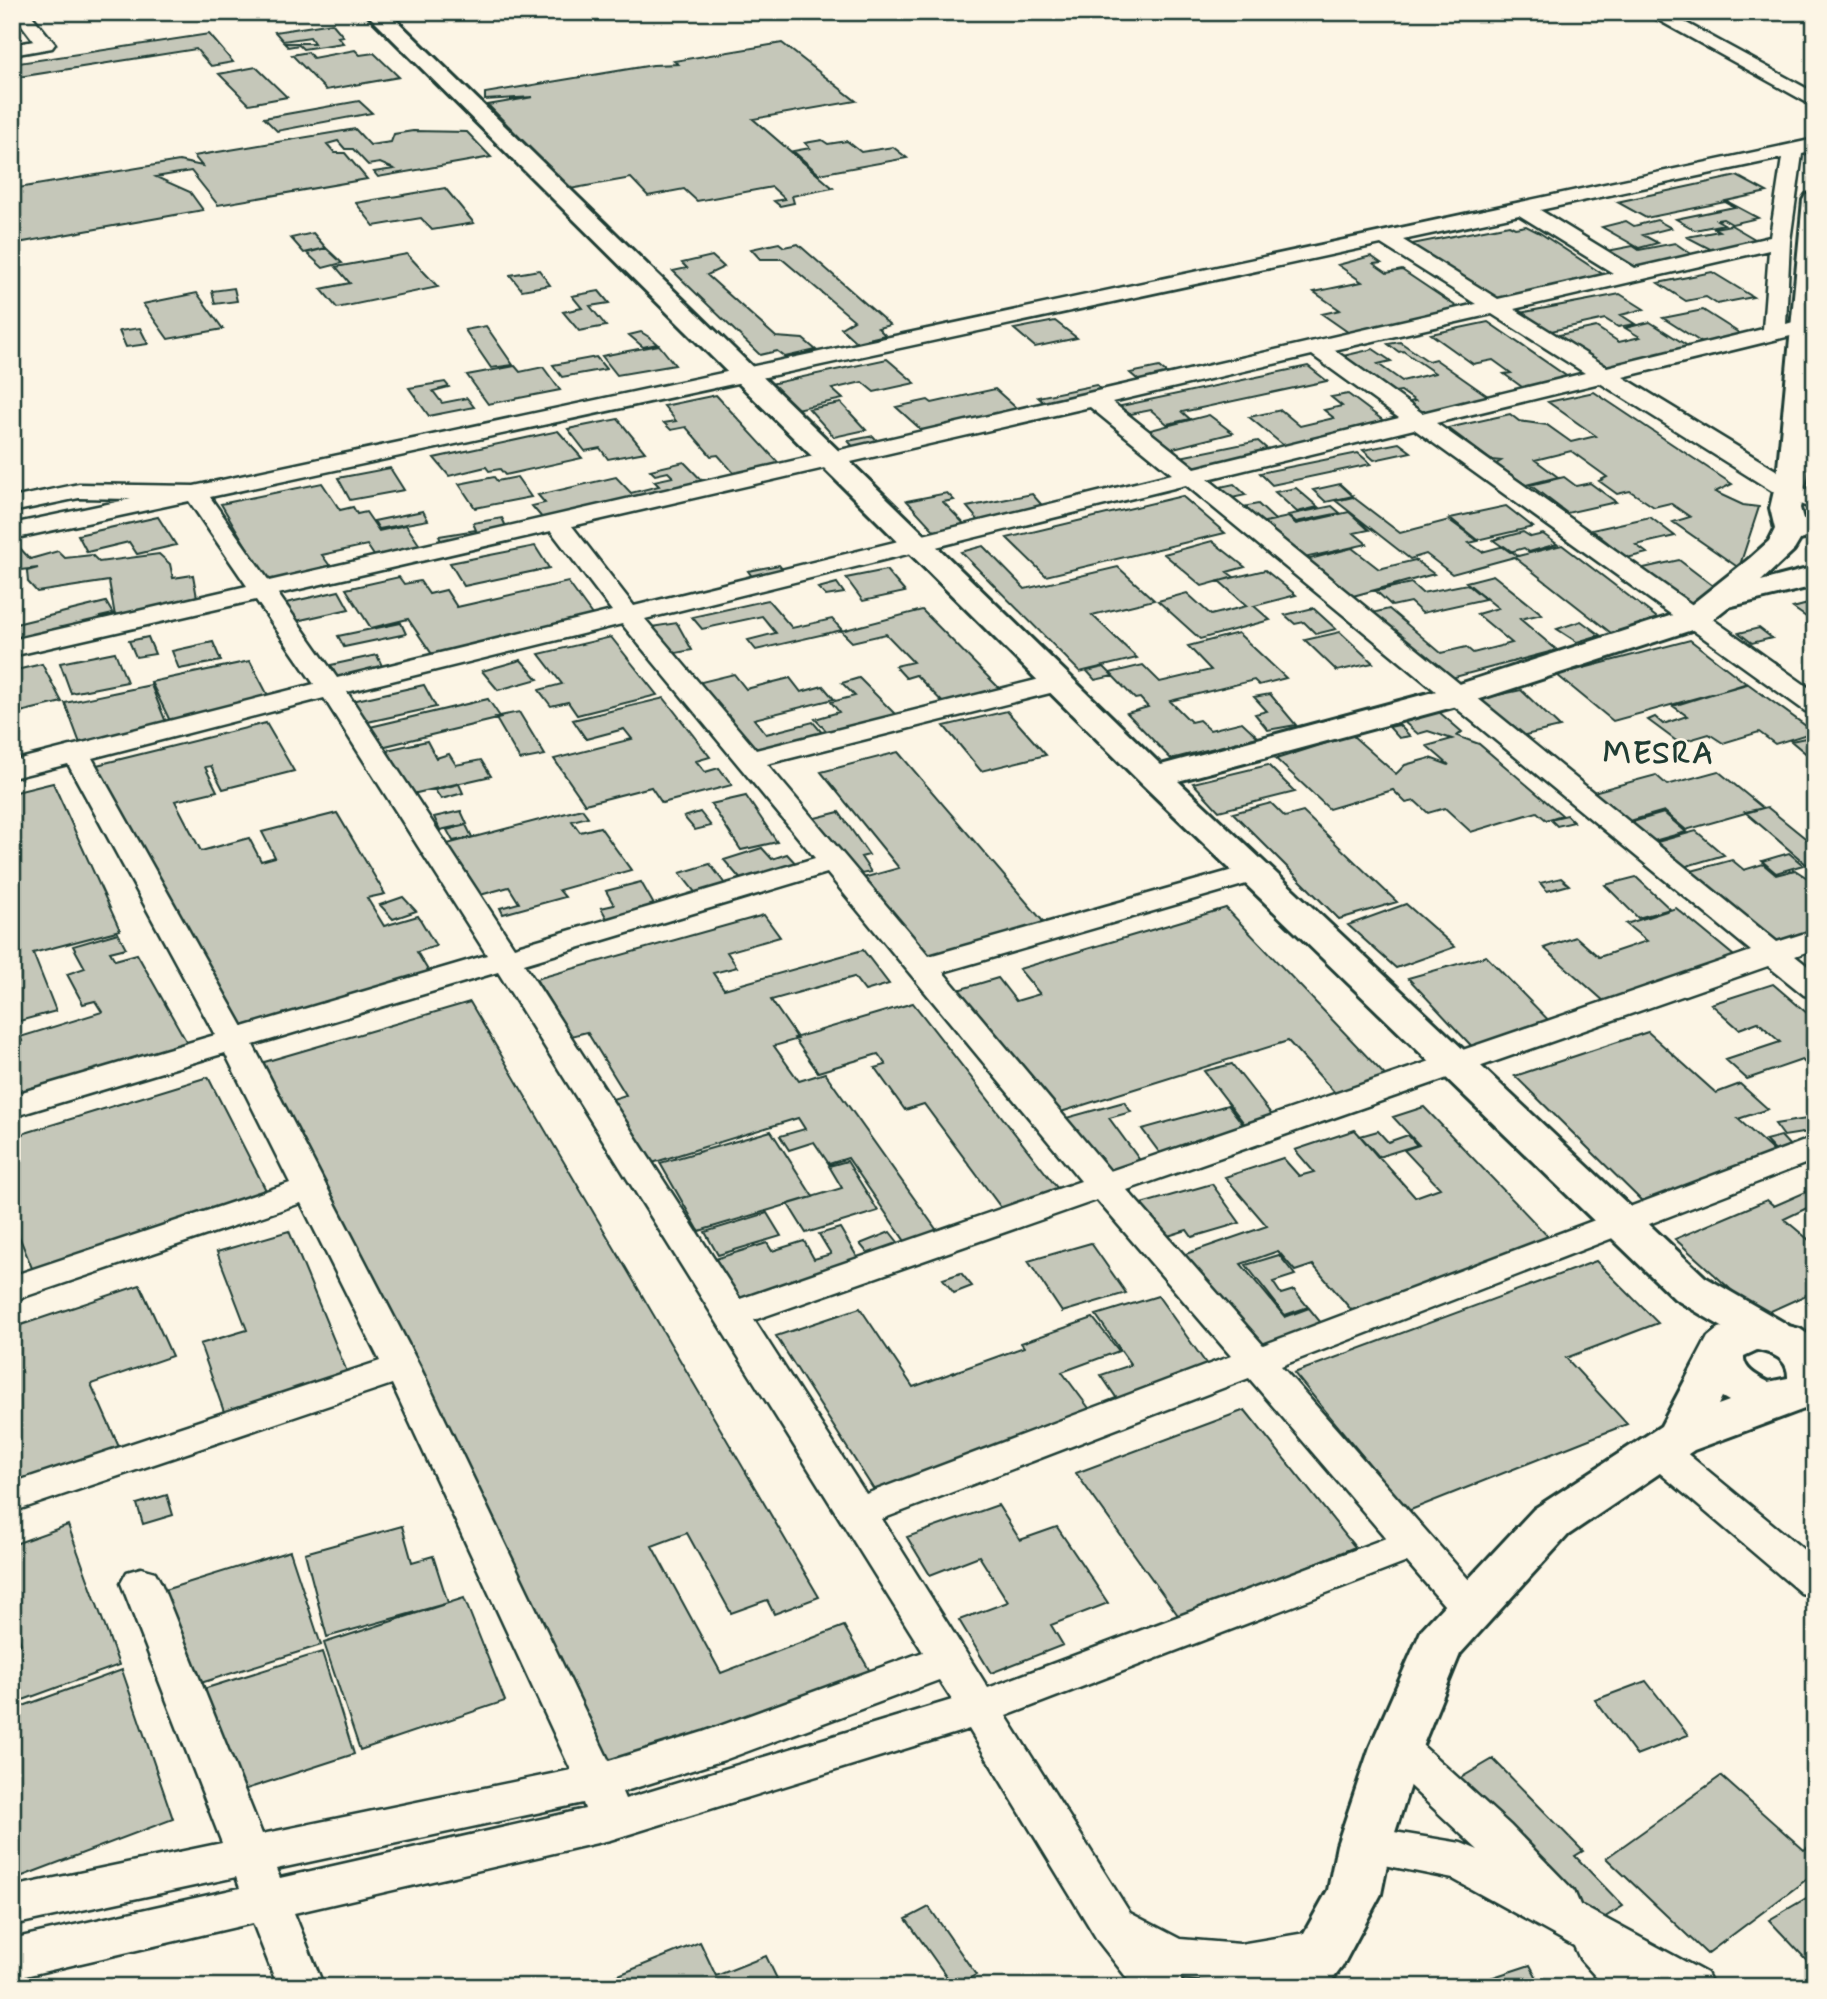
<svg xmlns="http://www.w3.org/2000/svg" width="1827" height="1999" font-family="Mynerve,sans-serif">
<rect width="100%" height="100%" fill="#fcf5e5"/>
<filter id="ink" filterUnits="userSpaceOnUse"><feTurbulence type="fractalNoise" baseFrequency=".0143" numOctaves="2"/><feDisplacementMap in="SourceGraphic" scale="14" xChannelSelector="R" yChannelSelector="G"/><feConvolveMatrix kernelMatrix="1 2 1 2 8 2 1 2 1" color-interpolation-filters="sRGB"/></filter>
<g filter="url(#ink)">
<path fill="#c5c7b9" stroke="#1f3d34" stroke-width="2" d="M332,23L343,36L338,37L343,43L303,49L299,45L288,47L284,43H314L310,37L283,41L275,32Z
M209,34L233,62L211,66L196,49L12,78V64Z
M782,43L856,101L753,119L833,188L792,196L794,203L780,206L774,201L785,199L772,187L697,201L684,189L648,196L631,178L570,189L488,105L533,97L485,100V93L653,65L678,64L674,61Z
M355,50L360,55L374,53L399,77L326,90L292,55L308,52L313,58Z
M256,67L287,97L249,104L219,74Z
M359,101L372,113L277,131L264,118Z
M355,129L370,145L391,142L394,134L413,131L467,132L491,157L378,177L374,172L394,169L380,163L368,165L353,149H345L338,141L327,144L335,153H345L367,179L218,205L191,171L156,177L190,192L203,210L12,244V189L179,161L202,166L194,156Z
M822,140L828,144L847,141L861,152L893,147L907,158L819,174L793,151L810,148L805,143Z
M1737,176L1767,192L1726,201L1758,218L1732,224L1723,219L1717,220L1724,224L1695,230L1676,219L1734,207L1725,202L1646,218L1617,202Z
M445,188L474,223L432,230L421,218L374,226L356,203Z
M1657,220L1671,228L1643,235L1658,243L1639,248L1602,227L1626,221L1634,226Z
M1509,225L1515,228L1526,226L1540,233L1607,277L1489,301L1407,245Z
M1731,225L1760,242L1714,251L1687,237L1719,231L1714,228Z
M313,233L326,248L304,253L291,238Z
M779,243L784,247L798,244L890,325L878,328L885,335L856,342L841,328L854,320L782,259H760L751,249Z
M1675,243L1697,258L1630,270L1602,252L1633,246L1639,250Z
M326,248L342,263L323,268L307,253Z
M407,254L438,287L337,308L321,289L350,283L336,267Z
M712,256L724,267L707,275L776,337L803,339L816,350L785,357L777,351L760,355L673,271L687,268L682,263Z
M1371,256L1381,263L1374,264L1387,273L1402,270L1466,313L1355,337L1322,314L1340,310L1314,292L1362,282L1338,265Z
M539,270L550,285L522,290L510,275Z
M1712,272L1753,297L1717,304L1706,297L1686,301L1658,283Z
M234,288L237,301L215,304L212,291Z
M599,291L609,303L590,306L606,326L579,331L563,312L582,308L572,296Z
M197,293L223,329L168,339L143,304Z
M1620,294L1644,309L1621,315L1635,324L1618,327L1605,319L1542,333L1514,314Z
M1703,310L1747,338L1707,346L1663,318Z
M1055,321L1077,338L1035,347L1014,329Z
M1488,322L1575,382L1529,392L1504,374L1511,373L1493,360L1473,364L1431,334Z
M1650,322L1694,350L1664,352L1672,357L1599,374L1545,338L1596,327L1619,342L1640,337L1625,328Z
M486,326L513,365L491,368L465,330Z
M140,328L148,344L126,347L119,331Z
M641,332L649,337L657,344L643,347L629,335Z
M1400,342L1428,361L1435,359L1495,401L1428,416L1409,402L1415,401L1401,391L1394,392L1343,356L1373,349L1391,361L1378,364L1402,381L1435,373L1403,351L1399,352L1388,344Z
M659,345L675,365L617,375L602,356Z
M596,357L606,369L562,377L553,365Z
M887,359L915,383L874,392L862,382L832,389L843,399L796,409L770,384Z
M515,366L520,372L543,367L560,390L488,404L467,375Z
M1308,366L1327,381L1182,412L1190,419L1167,424L1151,410L1116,417L1107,409Z
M1159,367L1173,379L1144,385L1130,373Z
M445,382L449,387L433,391L442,403L467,398L474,407L429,416L409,388Z
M1096,385L1107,396L1049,407L1038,397Z
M995,389L1023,414L928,436L896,407L928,400L932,403Z
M1594,392L1732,484L1715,492L1743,505L1759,507L1739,568L1673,522L1690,517L1670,503L1654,507L1630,491L1617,494L1599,481L1607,477L1571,451L1535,460L1558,477L1526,485L1496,464L1501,461L1491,460L1448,428L1510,414L1519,421L1547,425L1571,442L1596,436L1548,402Z
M1348,394L1392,427L1289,450L1249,417L1281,410L1300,426L1334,418L1324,410L1342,406L1331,397Z
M716,395L785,470L740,480L718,455L711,456L686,427L671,430L664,423L676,421L664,406Z
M841,403L866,430L834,437L809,409Z
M1209,415L1233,433L1158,452L1135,434Z
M618,419L645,452L608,459L600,448L585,451L568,429Z
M558,431L582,458L505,475L500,469L489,471L486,467L449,476L434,458Z
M873,436L883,447L858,452L848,441Z
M1258,441L1275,456L1187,474L1170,459Z
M1399,443L1411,452L1374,460L1363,450Z
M1358,453L1371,464L1272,485L1260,473Z
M684,462L709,488L549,526L532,506L545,503L538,495L616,477L631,493L659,486L654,481L673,477L668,472L655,475L650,470Z
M390,468L404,490L350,500L338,478Z
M494,477L497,481L517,477L531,497L475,508L459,484Z
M1564,477L1576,486L1590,483L1616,502L1567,513L1530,485Z
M322,483L340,510L353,507L357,514L366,512L379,531L406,525L425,553L379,563L367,545L322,555L330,566L367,558L371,566L271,588L221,504Z
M1234,484L1246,495L1218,501L1206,490Z
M1340,484L1353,496L1326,502L1313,490Z
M1296,488L1318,507L1297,512L1275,492Z
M947,493L954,500L943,502L970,530L940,537L907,501Z
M1032,494L1049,513L983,526L967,507Z
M1182,496L1225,533L1046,576L1007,538Z
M1353,497L1400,533L1449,520L1478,541L1469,543L1482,552L1504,546L1518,556L1452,574L1426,554L1410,559L1336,501Z
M1258,504L1275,520L1244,526L1227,510Z
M1332,506L1340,513L1296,522L1288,515Z
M1506,506L1533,527L1477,540L1450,518Z
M423,511L428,520L379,529L374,521Z
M1349,512L1369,530L1354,533L1367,544L1291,561L1251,525L1288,517L1296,524Z
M158,517L176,545L137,554L129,542L87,552L78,535Z
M1650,517L1675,536L1636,545L1647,553L1627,558L1592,530Z
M502,518L510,535L443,546L439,536L476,530L473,523Z
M1523,532L1531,537L1543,534L1557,544L1529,552L1524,548L1510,552L1493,540Z
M1212,541L1245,567L1227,572L1234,577L1202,586L1164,554Z
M1562,545L1660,620L1611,633L1514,557Z
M18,546L30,559L58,551L65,558L92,555L99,562L159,554L170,564L173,578L193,575L198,603L117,628L109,581L37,592L28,582L27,571L38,568L12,571V548Z
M535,546L549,568L464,586L450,563Z
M983,546L1025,589L1118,567L1154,600L1092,615L1137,658L1080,672L961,552Z
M1352,548L1379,569L1415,560L1434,574L1338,600L1306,560Z
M1679,560L1725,595L1684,605L1639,569Z
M779,565L787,575L756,582L748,571Z
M886,570L905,592L863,601L846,578Z
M1265,570L1296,595L1254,606L1270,620L1200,639L1158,601L1187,593L1211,615L1247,606L1219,581Z
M1493,575L1542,614L1520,619L1557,650L1440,681L1363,615L1389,609L1441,653L1466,647L1473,653L1512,643L1477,614L1498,608L1466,582Z
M399,577L404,584L420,581L429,594L446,590L457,607L568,582L598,623L436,660L408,619L371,628L346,589Z
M837,583L844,593L826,596L818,588Z
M1411,583L1422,593L1467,584L1485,599L1422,613L1410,602L1392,606L1376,591Z
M339,591L349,609L296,621L286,603Z
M768,600L792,628L832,619L842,630L756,650L748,640L776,633L762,616L702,629L692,617Z
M106,602L113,614L100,617L106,627L23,647L12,625Z
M1815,602V623L1793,608Z
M1313,608L1336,629L1316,634L1304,622L1295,624L1285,615Z
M922,610L1006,695L950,710L916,675L906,678L895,666L913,662L886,634L852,642L841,631Z
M1581,621L1600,635L1577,642L1557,629Z
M401,623L406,634L344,647L338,636Z
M677,623L692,650L665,655L651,627Z
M1759,628L1772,638L1752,643L1739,633Z
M1340,632L1373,663L1337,671L1305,640Z
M1238,633L1286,678L1259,685L1254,680L1170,701L1191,722L1199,720L1210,730L1242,722L1258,737L1171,759L1127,713L1148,707L1140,698L1135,699L1110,673L1143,665L1160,682L1211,670L1188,646Z
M148,637L155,654L136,657L129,641Z
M611,637L657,695L577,715L568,702L551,706L539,690L562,684L539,654Z
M1690,640L1747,684L1613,721L1557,675Z
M213,642L221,661L179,669L172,651Z
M115,652L127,682L71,693L60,663Z
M377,655L386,675L340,684L331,665Z
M521,660L538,679L498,690L482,671Z
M250,661L272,703L172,725L151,682Z
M42,664L62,702L12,714V671Z
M1104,667L1113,676L1095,680L1087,671Z
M734,674L746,689L790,678L801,692L823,686L834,699L754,719L766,734L813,722L830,742L749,763L689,685Z
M859,678L902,721L835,740L815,719L839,712L831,702L855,696L842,683Z
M1747,683L1814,732L1775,744L1759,732L1723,743L1709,734L1679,743L1648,720L1655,717L1663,724L1687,716L1673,706Z
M151,685L168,727L81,746L65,703Z
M424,685L436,707L363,723L352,701Z
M1521,690L1560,727L1521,736L1466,702Z
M1270,694L1296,725L1268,730L1255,714L1267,711L1254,697Z
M664,698L710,757L696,761L705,772L719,768L732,785L662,803L651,787L585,804L554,759L632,739L624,729L586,739L573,720Z
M488,699L501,718L377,748L366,728Z
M1007,711L1046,755L981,771L944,726Z
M519,712L545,755L520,760L495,717Z
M1439,712L1462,732L1457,736L1479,744L1562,815L1546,820L1537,812L1471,832L1445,808L1428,813L1415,801L1406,803L1393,790L1329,809L1276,759L1352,735L1396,774L1405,765L1430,758L1449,765L1427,746L1452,739L1428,731L1418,734L1404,722Z
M266,723L294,771L223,789L211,766L205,767L217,791L175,801L201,851L249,838L261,861L275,857L262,832L337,813L385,894L367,898L384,926L418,916L436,946L417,952L432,977L229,1035L97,765Z
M1399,725L1410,736L1399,738L1389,727Z
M1815,736V761L1791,741Z
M427,741L436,758L449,754L456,765L481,760L491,776L412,794L387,750Z
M898,752L1047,926L916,963L852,881L899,868L821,772Z
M1268,765L1295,792L1219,811L1193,783Z
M1718,771L1763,808L1686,830L1664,811L1616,825L1582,795L1656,775L1667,785Z
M53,783L120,930L33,953L56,1011L12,1023V793Z
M459,784L463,793L441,799L435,790Z
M746,796L777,842L741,850L711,804Z
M1271,803L1285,817L1303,812L1397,902L1339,919L1233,813Z
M1767,807L1815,846V861L1806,864L1745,812Z
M582,809L588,817L572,821L580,832L600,827L631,870L559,890L565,897L503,914L500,908L519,903L509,887L480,895L447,844Z
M461,811L467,824L440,830L434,817Z
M700,812L711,826L695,830L684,817Z
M839,812L869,855L861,857L871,872L847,877L807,820Z
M1664,813L1686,832L1643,844L1622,825Z
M1567,815L1574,822L1557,826L1550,819Z
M466,825L472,837L453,841L447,830Z
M1696,831L1724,855L1670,871L1643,846Z
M762,848L772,859L787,854L799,867L743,882L724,860Z
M1789,853L1803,865L1776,873L1762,861Z
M1732,860L1744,870L1763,864L1776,875L1795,870L1815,883V939L1772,952L1684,873Z
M710,864L728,888L698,896L680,873Z
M1636,877L1670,909L1638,918L1605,885Z
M1561,878L1569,885L1547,891L1540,883Z
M641,882L657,910L609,922L601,908L614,905L606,891Z
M403,897L416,911L393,919L380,905Z
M1406,904L1455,947L1396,968L1348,925Z
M1226,908L1397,1088L1346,1105L1288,1041L1048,1116L951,992L998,978L1016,1001L1040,994L1019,969Z
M1676,908L1745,965L1614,1010L1544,948L1576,937L1599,957L1647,941L1626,924Z
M764,915L780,937L727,952L737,967L713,973L724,989L863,950L889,984L865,991L854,977L771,1000L798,1039L774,1046L799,1081L825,1073L943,1239L911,1250L848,1158L829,1164L814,1142L789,1150L780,1136L805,1129L798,1118L649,1164L609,1100L626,1095L587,1032L571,1036L536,979Z
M118,933L126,948L110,952L115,960L137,954L190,1048L12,1102V1044L22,1041L20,1037L102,1012L95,1001L83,1004L67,974L85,968L73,946Z
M1486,956L1560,1032L1480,1055L1408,978Z
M1773,984L1815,1020V1067L1811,1069L1802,1060L1747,1079L1726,1060L1780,1042L1758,1022L1739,1029L1711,1004Z
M470,1002L819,1597L774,1614L767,1600L731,1613L687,1533L652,1546L721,1673L844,1626L871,1673L610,1774L261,1063Z
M913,1003L1065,1198L1008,1217L924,1104L905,1110L875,1068L886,1065L878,1054L818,1072L794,1038Z
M1648,1032L1716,1093L1740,1084L1768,1109L1738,1119L1782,1159L1649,1208L1515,1076Z
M1232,1064L1275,1119L1247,1127L1204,1071Z
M208,1077L272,1202L36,1278L12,1219V1137Z
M1124,1102L1131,1112L1109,1118L1147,1170L1103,1183L1059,1120Z
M1228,1105L1251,1135L1165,1160L1142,1129Z
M1424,1107L1558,1247L1359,1319L1313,1265L1295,1271L1278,1251L1241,1264L1285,1317L1309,1308L1330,1334L1255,1360L1174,1258L1267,1226L1225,1177L1283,1158L1299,1176L1314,1172L1295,1150L1355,1130L1415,1197L1440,1188L1404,1150L1419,1145L1393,1117Z
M1806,1119L1815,1131L1784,1136L1775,1124Z
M771,1131L813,1197L699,1231L660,1163Z
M1378,1131L1388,1142L1408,1135L1417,1145L1378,1157L1360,1136Z
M1781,1136L1790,1146L1815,1140L1779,1155L1765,1140Z
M847,1161L878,1211L806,1233L788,1204L842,1188L829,1166Z
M1212,1184L1240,1223L1192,1237L1187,1230L1152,1241L1130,1207Z
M1815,1188V1214L1807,1208L1784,1219L1815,1245V1291L1760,1316L1675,1239L1767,1200L1774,1206Z
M767,1213L781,1236L718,1255L705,1232Z
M840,1228L859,1260L742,1307L715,1259L767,1243L772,1251L804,1241L814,1259L831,1254L819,1234Z
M289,1231L352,1384L228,1423L200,1344L247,1330L217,1252Z
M890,1232L905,1251L875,1262L860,1244Z
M1091,1243L1126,1293L1062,1312L1028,1261Z
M1279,1255L1295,1275L1273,1282L1281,1294L1294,1290L1308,1307L1285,1315L1246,1265Z
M1596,1261L1658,1323L1566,1358L1627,1424L1408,1511L1294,1373Z
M961,1273L972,1286L954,1293L943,1279Z
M140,1285L172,1356L91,1384L127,1465L12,1506V1328Z
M1158,1296L1217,1379L1124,1409L1101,1375L1131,1365L1096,1315Z
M860,1308L913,1387L1024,1347L1021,1343L1093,1318L1119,1351L1062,1372L1100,1423L883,1504L776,1336Z
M1245,1410L1355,1547L1180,1618L1076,1473Z
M167,1495L173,1515L143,1524L137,1504Z
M998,1505L1020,1540L1057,1527L1108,1603L1051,1625L1063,1645L991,1673L959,1620L1008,1602L979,1556L930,1575L907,1537Z
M68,1525L119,1665L12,1704V1647L21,1644L12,1620V1545Z
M402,1526L412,1562L433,1556L448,1603L327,1637L305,1553Z
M290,1551L321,1645L185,1688L158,1592Z
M464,1598L505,1701L360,1750L324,1643Z
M322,1652L354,1754L225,1796L197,1691Z
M122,1670L173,1819L12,1880V1710Z
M1646,1681L1688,1735L1636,1755L1595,1700Z
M1493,1759L1583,1851L1575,1856L1623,1906L1589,1927L1452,1783Z
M1721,1776L1804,1850L1815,1842V1873L1707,1954L1606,1858Z
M1815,1893V1969L1769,1920Z
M929,1907L976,1975L954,1987L906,1919Z
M700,1942L716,1976L766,1956L781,1987H589Z
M1530,1965L1542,1987H1463Z"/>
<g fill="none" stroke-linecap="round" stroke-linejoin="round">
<g stroke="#1f3d34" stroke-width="5">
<path id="street" d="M12,12H29L55,44L52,48L12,55V45L34,41Z
M1644,12H1666L1815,93V107Z
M1815,139V151L1802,154L1790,241L1786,324L1815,316V330L1623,377L1815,494V510L1780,496L1600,383L1436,423L1815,692V713L1805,711L1414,429L1208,479L1777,942L1815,930V949L1795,956L1815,972V998L1804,995L1768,966L1127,1190L1263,1345L1815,1137V1160L1281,1366L1485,1598L1491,1609L1485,1620L1471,1625L1457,1620L1407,1562L1006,1716L1130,1913L1180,1939L1240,1944L1323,1930L1339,1936L1345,1950L1339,1964L1323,1970L1240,1984L1180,1978L1184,1987H1134L1098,1941L969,1729L610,1840L294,1913L324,1987H278L253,1923L12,1979V1939L240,1888L236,1877L12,1925V1887L222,1843L121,1583L127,1572L141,1568L155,1572L161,1583L262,1834L571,1770L392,1384L12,1512V1483L380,1361L301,1203L12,1301V1276L290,1183L225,1053L12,1117V1095L215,1035L68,764L12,778V761L314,684L256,600L12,656V640L247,586L189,501L12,539V524L131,499L79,498L12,512V498L79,484L194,486ZM1782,158L1770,237L1635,268L1540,210ZM1519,215L1613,273L1498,299L1403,240ZM1381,244L1476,304L269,581L210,497ZM1769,250L1763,329L1607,367L1514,309ZM1492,314L1585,373L1422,413L1334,350ZM1312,355L1399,418L1195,468L1112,402ZM1090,407L1172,474L634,606L572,526ZM1186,485L1751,951L1110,1171L943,972L1267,878L1272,872L1267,866L1257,863L1247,866L929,956L767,764L1070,688L1073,682L1070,676L1060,674L756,750L645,619ZM551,531L612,611L337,678L278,594ZM622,624L815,858L514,947L347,692ZM324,698L487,955L243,1027L92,758ZM827,873L1081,1181L740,1299L524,964ZM498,972L923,1652L703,1732L609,1761L420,1367L253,1045ZM1097,1200L1231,1356L866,1494L754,1320ZM1249,1378L1386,1538L988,1688L882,1519ZM939,1680L952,1700L625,1799L622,1792L724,1760ZM583,1803L585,1809L280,1878L276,1869Z
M1660,1438L1673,1442L1815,1559V1597L1801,1593L1647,1462L1641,1452L1647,1442Z
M1396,1730L1411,1735L1510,1825L1574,1891L1580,1905L1706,1973L1713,1987H1605L1580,1959L1574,1946L1453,1879L1349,1858L1342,1845L1349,1832L1364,1827L1461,1843L1478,1850L1381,1759L1375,1747L1381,1735Z"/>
</g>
<g stroke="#1f3d34" stroke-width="6">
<path id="secondary" d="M365,12H388L1161,765L1444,689L1682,612L1750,558L1769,541L1775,529L1770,508L1777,478L1803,200L1806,195L1815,193V370L1807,478L1800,508L1803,519L1815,518V536L1800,540L1794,550L1761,581L1815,567V586L1728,607L1704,626L1468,703L1178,781L1705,1277L1788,1325L1794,1336L1788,1347L1772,1352L1756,1347L1675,1299L1142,784Z"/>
</g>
<g stroke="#1f3d34" stroke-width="6">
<path id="primary" d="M1757,1318L1800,1329L1815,1339V1405L1694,1450L1568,1535L1460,1654L1422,1747L1391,1845L1381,1894L1342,1967L1327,1987H1266L1274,1970L1304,1933L1328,1890L1337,1845L1370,1747L1422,1629L1534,1509L1661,1426L1708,1337L1719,1328ZM1757,1350C1773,1353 1789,1359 1788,1378L1768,1382C1757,1376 1743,1369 1744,1356ZM1722,1397L1729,1401L1718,1405Z"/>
</g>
<use href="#street" fill="#fcf5e5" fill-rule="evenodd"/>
<use href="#secondary" fill="#fcf5e5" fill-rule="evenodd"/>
<use href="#primary" fill="#fcf5e5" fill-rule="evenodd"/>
</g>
</g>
<g text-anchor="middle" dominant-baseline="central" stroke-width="5" stroke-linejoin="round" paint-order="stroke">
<g font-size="32" font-weight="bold" letter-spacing="2" fill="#1f3d34" stroke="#fcf5e5">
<text x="1659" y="754">MESRA</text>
</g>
</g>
<rect width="1827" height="1999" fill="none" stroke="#fcf5e5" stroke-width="42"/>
<rect x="21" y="21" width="1785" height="1957" fill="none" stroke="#1f3d34" stroke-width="2.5" filter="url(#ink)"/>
</svg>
